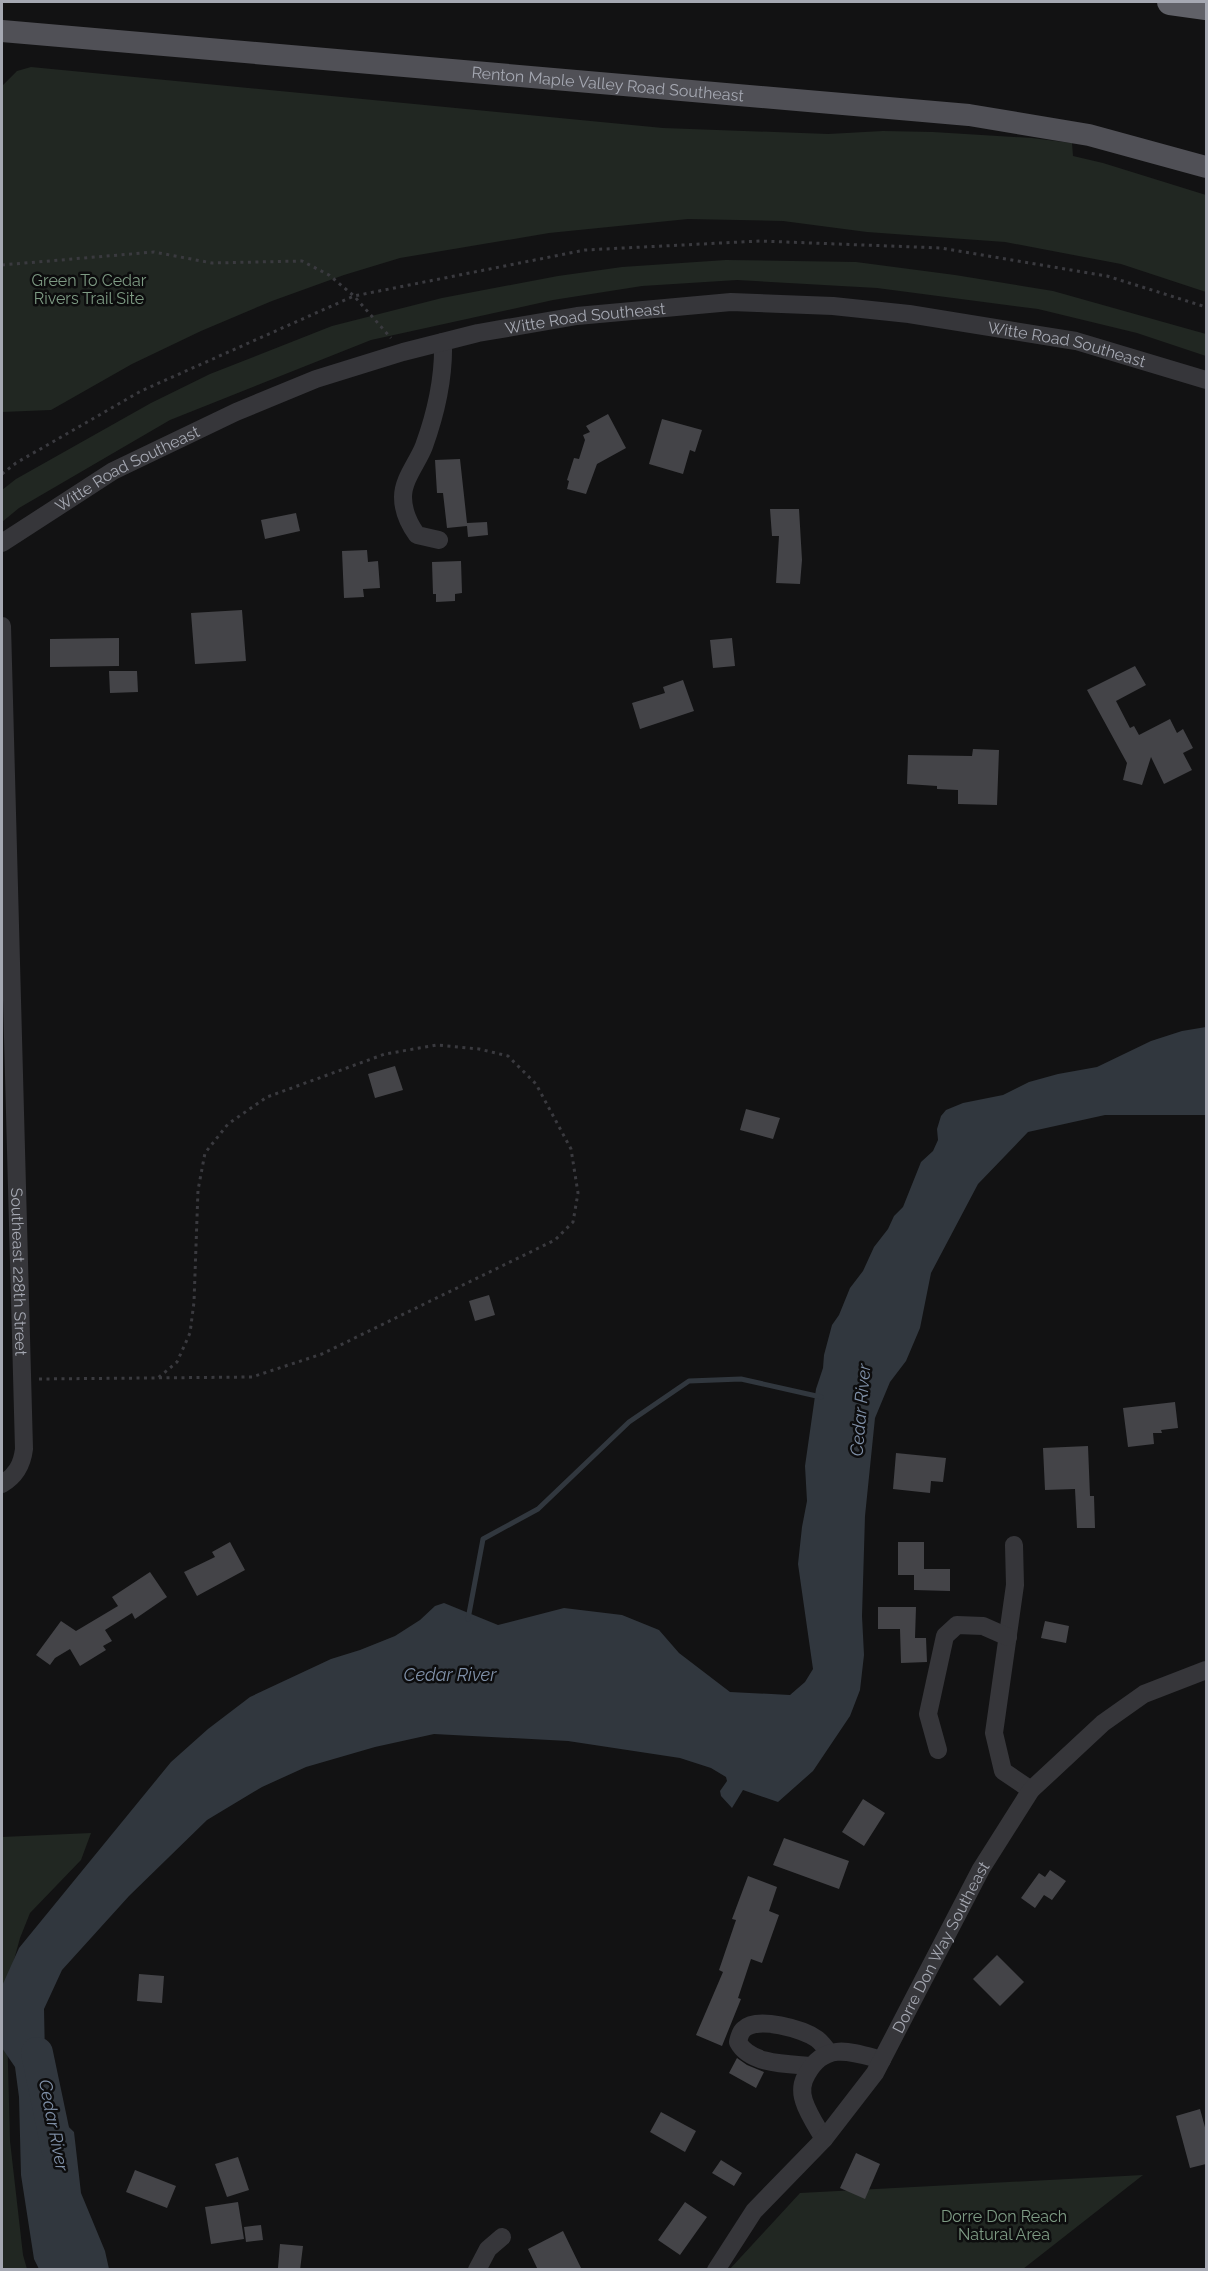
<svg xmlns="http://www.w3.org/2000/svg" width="1208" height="2271" font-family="Raleway,sans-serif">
<rect width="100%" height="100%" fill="#121213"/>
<path fill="#212722" d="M31,67L663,128L828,134L883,131L933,132L1032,138L1072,143L1073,156L1103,163L1206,195V292L1121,264L1005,242L867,232L783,221L688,219L549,233L400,258L344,275L272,301L201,331L132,364L51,410L2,412V86L17,71Z
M726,260L856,262L955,275L1053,291L1206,334V356L1137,333L1038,309L877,288L737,280L642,286L553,300L371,340L170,420L19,508L2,522V490L16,479L151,403L210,374L332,326L442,298L558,276L622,267Z
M91,1833L81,1860L30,1913L20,1938L6,1989L10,2141L23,2255L27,2269H2V1837Z
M1143,2175L1023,2269L729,2270L800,2193Z"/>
<path fill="#31373e" d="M1206,1027V1115H1105L1028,1132L978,1184L931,1273L920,1328L906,1361L890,1382L875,1418L865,1516L862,1616L864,1655L860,1690L850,1716L813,1771L778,1802L743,1790L732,1808L721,1796L720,1791L727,1781L726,1777L711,1768L680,1758L568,1741L434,1734L375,1747L306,1767L262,1787L207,1820L129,1896L62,1970L44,2009L46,2105L74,2132L81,2193L105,2251L109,2269H39L34,2259L21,2175L19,2097L15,2067L2,2048V1986L19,1948L171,1762L208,1729L250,1697L331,1659L360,1650L395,1636L420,1620L435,1606L444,1603L498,1625L564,1608L622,1615L659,1630L679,1653L730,1692L790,1695L805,1682L813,1669L798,1564L802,1527L807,1501L805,1466L816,1389L823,1368L824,1355L832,1325L839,1315L850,1288L863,1271L874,1247L888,1229L894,1216L903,1207L921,1162L933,1151L938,1140L937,1129L941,1116L946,1110L963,1103L1003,1095L1029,1082L1058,1074L1097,1067L1151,1041L1182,1031Z"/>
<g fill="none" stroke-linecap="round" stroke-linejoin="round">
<path stroke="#31373e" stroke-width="5" d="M468,1619L483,1539L538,1509L629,1422L689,1381L741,1379L821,1397"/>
<path stroke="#31373e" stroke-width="32" d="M37,2053L57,2148"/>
</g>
<path fill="#444448" d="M608,414L626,448L597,464L586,494L567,489L569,481L567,480L574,458L579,459L585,440L583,435L590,432L586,426Z
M662,419L702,430L695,452L690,450L683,474L649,464Z
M460,459L467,523L487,522L488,535L468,537L467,526L447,528L443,493H437L435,460Z
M770,509H799L802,560L800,584L776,583L779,536H772Z
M296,513L300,531L265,539L261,520Z
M367,550L368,562L378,561L380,588L363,589L364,597L344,598L342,551Z
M461,561L462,593L455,594V601L436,602V594H433L432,562Z
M242,610L246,661L195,664L191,613Z
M119,638V666L50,667V639Z
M732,638L735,666L713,668L710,640Z
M1135,666L1146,685L1116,701L1130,728L1134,726L1139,735L1170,719L1177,733L1183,729L1193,748L1183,753L1192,770L1164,784L1151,757L1142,785L1123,780L1127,763L1087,690Z
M109,671H137L138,692L110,693Z
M683,680L694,711L640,729L632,703L665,693L663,687Z
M973,749L999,750L997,805L958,804V790L937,789V786L907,784L908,755L972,756Z
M395,1066L403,1090L375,1098L368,1074Z
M746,1109L780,1118L773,1139L740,1130Z
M489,1295L495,1315L475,1321L469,1301Z
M1175,1402L1178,1428L1161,1430L1162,1433H1153L1154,1444L1128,1447L1123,1408Z
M1088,1446L1090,1496H1094L1095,1528H1077L1075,1489L1045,1490L1043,1448Z
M896,1453L946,1458L943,1482L931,1481L930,1493L893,1489Z
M230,1542L245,1570L197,1596L184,1572L215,1557L212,1552Z
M898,1542H924V1569H950V1591L914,1590V1575H898Z
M150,1572L167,1597L135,1619L132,1613L105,1630L112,1641L103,1646L106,1650L80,1666L70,1649L55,1658L50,1665L36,1655L61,1621L76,1631L118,1606L112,1597Z
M878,1607H916L915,1638H926L927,1662L901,1663L900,1629H878Z
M1045,1621L1069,1626L1066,1643L1041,1638Z
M863,1799L885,1813L864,1846L842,1832Z
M784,1838L849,1861L839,1889L773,1865Z
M1050,1870L1066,1881L1052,1900L1044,1895L1035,1908L1021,1898L1039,1873L1045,1877Z
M748,1876L777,1887L769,1911L779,1915L762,1963L751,1959L738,1998L741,1999L722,2046L696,2035L723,1972L719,1970L736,1920L732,1919Z
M997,1955L1024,1982L1000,2006L973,1979Z
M139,1974L164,1976L162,2003L137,2001Z
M737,2058L747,2065L764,2072L756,2088L729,2073Z
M1200,2109L1206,2131V2164L1190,2168L1176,2116Z
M661,2112L696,2131L685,2152L650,2132Z
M856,2153L880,2164L865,2199L840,2188Z
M238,2157L249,2190L227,2197L215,2164Z
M721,2160L742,2173L734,2186L712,2173Z
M135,2170L176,2186L167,2208L126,2192Z
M238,2202L244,2239L211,2244L205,2207Z
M685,2202L707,2217L680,2255L658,2240Z
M261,2225L263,2240L246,2242L244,2227Z
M563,2231L582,2270H538L528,2249Z
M280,2244L303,2246L300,2270L278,2268Z"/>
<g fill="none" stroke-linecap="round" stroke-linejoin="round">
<path stroke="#3a3a3f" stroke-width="3" stroke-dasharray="3 4.5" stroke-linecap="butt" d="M2,265L154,252L212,263L302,261L329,275L354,296L391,338
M2,474L16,463L141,391L354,296L585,250L760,241L941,248L1107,276L1206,307
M39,1379L252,1377L322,1354L555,1240L573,1222L578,1193L571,1149L536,1084L508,1056L479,1049L437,1045L385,1054L267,1097L228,1124L205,1153L198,1190L194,1302L190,1333L177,1362L158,1378"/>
<g stroke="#36363a" stroke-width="18">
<path d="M439,540L417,535C409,524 403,512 403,497C403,479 418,462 424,446C436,413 444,377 443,342"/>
<path id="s1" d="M2,543L113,471L236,412L316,379L403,352L478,333L577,316L731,302L833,306L909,314L1076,341L1206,380"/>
<path id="s2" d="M2,626L24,1449C22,1465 16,1476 2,1484"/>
<path d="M1014,1545L1015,1585L994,1733L1003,1771L1031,1790"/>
<path d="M938,1750L928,1714L945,1636L957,1625L983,1626L1008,1637"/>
<path d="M811,2066C789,2064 750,2065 738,2042C739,2038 740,2032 744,2029C757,2016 803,2029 817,2039C822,2043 825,2047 829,2053"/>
<path d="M824,2139C817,2127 808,2114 804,2101C801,2092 802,2082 807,2074C825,2041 852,2052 882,2060"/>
<path d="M477,2270L488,2249L502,2237"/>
<path id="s3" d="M716,2270L754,2211L824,2139L875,2073L981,1869L1031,1790L1103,1723L1144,1694L1206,1670"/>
</g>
<path stroke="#505056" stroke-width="22" id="s4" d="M2,31L969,115L1089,135L1206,167"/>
<path stroke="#606168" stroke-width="26" d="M1170,2L1206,7"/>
</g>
<g text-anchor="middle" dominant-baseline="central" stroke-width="5" stroke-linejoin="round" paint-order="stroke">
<g font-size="16" fill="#a5a8b2" stroke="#0d0d0e">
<text stroke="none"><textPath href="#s4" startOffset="608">Renton Maple Valley Road Southeast</textPath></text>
<text stroke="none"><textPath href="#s1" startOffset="632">Witte Road Southeast</textPath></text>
<text stroke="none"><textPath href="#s1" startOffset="1118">Witte Road Southeast</textPath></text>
<text stroke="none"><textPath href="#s1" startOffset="146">Witte Road Southeast</textPath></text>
<text stroke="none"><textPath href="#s2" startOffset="646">Southeast 228th Street</textPath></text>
<text stroke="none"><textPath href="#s3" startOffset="396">Dorre Don Way Southeast</textPath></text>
</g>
<g font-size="16" fill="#7e9b84" stroke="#0d0d0e">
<text x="89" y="280">Green To Cedar<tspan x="89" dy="18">Rivers Trail Site</tspan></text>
<text x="1004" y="2216">Dorre Don Reach<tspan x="1004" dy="18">Natural Area</tspan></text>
</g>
<g font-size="18" font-style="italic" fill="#8091a9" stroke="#0d0d0e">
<text transform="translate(860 1410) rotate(-85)">Cedar River</text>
<text x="450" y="1674">Cedar River</text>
<text transform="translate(54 2125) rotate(79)">Cedar River</text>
</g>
</g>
<rect width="1208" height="2271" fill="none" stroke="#a5a8b2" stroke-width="6"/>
</svg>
